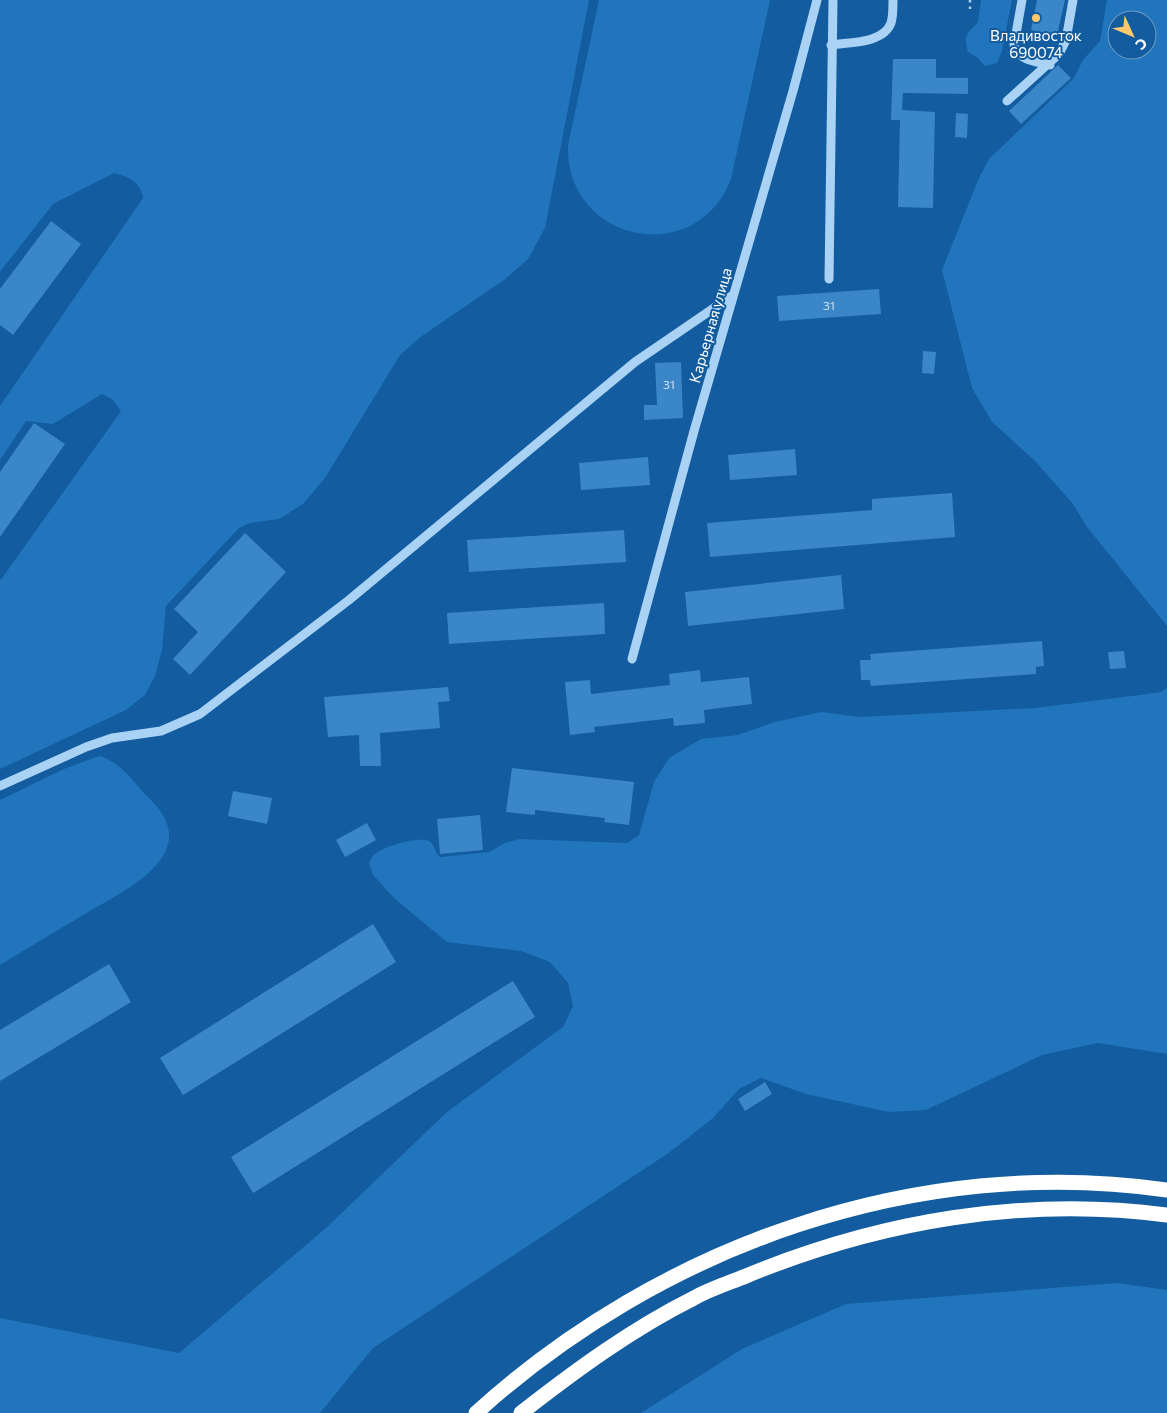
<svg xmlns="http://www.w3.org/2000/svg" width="1167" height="1413" font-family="Commissioner,sans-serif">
<rect width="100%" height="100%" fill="#125c9f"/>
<path fill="#2175bc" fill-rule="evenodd" d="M0,0H589L545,228L528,259L504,280L419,338L400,355L325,478L303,504L279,519L250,523L239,528L166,606L162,650L155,676L145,695L126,710L0,769V581L121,411L112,399L102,394L53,424L26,421L0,460V406L143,198C141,182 129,177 114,173L53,204L0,272Z
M599,0H770L731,179C696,270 565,242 568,145Z
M981,0H1012L1002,51L997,63L985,66L978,58L968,52C963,34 967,35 978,22Z
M1107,0H1167V626L1087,527L1073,504L1034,460L992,422L972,388L942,270L979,178L989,159L1074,78L1083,60L1100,41ZM1117,20H1147V50H1117Z
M1167,688V1054L1098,1043L1042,1055L926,1110L889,1112L806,1094L761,1078L739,1089L713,1118L670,1152L373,1348L320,1413H0V1318L179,1353L327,1227L447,1112L563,1027L573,1006L568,983L550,962L521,951L447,942L395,899L373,875L369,863C370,861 371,858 373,856C380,847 419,836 429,841C436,845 434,853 440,857L489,852L505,843L519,839L627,843L639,835L654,782L669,758L701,739L738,735L775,722L821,712L860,717L1035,708L1132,696L1161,692Z
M99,756C121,761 134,784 150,799C206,854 125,890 85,914C56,931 28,948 0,965V800L64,769Z
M1117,1283L1167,1290V1413H641L742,1349L846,1304Z"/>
<path fill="#3b86c6" d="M1037,0H1065L1057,35L1031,30Z
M893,59H936V78H968V94L903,93L902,110L935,112L933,208L898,207L900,120H891Z
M1058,65L1071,78L1021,124L1009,111Z
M956,113L968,114L967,138L955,137Z
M51,221L81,244L13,335L0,325V289Z
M879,289L881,314L779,321L777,296Z
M923,351L936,352L934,374L922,373Z
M681,362L683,418L644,420V405H657L655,363Z
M34,423L65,444L0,537V472Z
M795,449L797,475L730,480L728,455Z
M648,457L650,485L581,490L579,463Z
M952,493L955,537L710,557L707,523L872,510V499Z
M624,530L626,562L469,572L467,540Z
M245,533L286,572L190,675L173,659L198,632L174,609Z
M841,575L844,609L688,626L685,592Z
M604,603L605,634L449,644L447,613Z
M1042,641L1044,666L1036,667V674L871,686L870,680H861L860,660H871L870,654Z
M1124,651L1126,668L1110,669L1108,652Z
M700,670L701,682L749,677L752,704L704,710L705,723L674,726L673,718L594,727L595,732L570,735L565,682L590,680L591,694L670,685L669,674Z
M448,687L450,701L438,702L440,728L380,733L381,766H360L359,735L328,737L324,697Z
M512,768L634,782L629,825L604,822L605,818L535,810V815L506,812Z
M233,791L272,798L267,824L228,816Z
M480,815L483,850L440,854L437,819Z
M367,823L376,840L345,857L336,840Z
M373,924L396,962L183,1095L160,1058Z
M109,964L131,1002L0,1081V1030Z
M513,981L535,1017L253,1193L231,1157Z
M765,1082L772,1094L745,1111L738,1099Z"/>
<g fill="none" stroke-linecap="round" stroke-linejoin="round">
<path stroke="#a9d2f4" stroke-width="2.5" stroke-dasharray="2.5 4" stroke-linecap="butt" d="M970,0V13"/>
<path stroke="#a9d2f4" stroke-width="9" d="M1022,0L1014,45C1019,61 1035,61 1050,65
M831,45C849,42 883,44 891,23C893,17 893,7 893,0
M1007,101L1059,54L1066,40L1073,0
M829,279L833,0
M632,659L694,431L793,91L817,0
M0,786L86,747L112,738L161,731L200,714L349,600L635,362L733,295"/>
<path stroke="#fff" stroke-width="15" d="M476,1413C661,1245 918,1154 1167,1190
M521,1413C576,1370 632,1329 694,1298C710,1289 729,1283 746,1276C879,1221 1024,1196 1167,1215"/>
</g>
<circle fill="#ffc86d" stroke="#125c9f" stroke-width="2" cx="1036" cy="18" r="5"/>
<g text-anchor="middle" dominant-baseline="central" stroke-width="4" stroke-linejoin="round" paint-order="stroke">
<g font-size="12" fill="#cee1f1">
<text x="829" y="305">31</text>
<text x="669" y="384">31</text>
</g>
<g font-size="15" fill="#fff" stroke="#125c9f">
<text x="1036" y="35">Владивосток<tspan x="1036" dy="17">690074</tspan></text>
</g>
<g font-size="15" fill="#fff" stroke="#125c9f">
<text transform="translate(710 325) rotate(-74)">Карьерная улица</text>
</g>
</g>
<g transform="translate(1132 35) rotate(134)"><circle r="24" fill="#125c9f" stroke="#719dc5"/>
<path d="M0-4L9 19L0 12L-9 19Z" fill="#ffc86d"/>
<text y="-8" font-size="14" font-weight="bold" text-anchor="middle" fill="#ffffff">С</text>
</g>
</svg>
